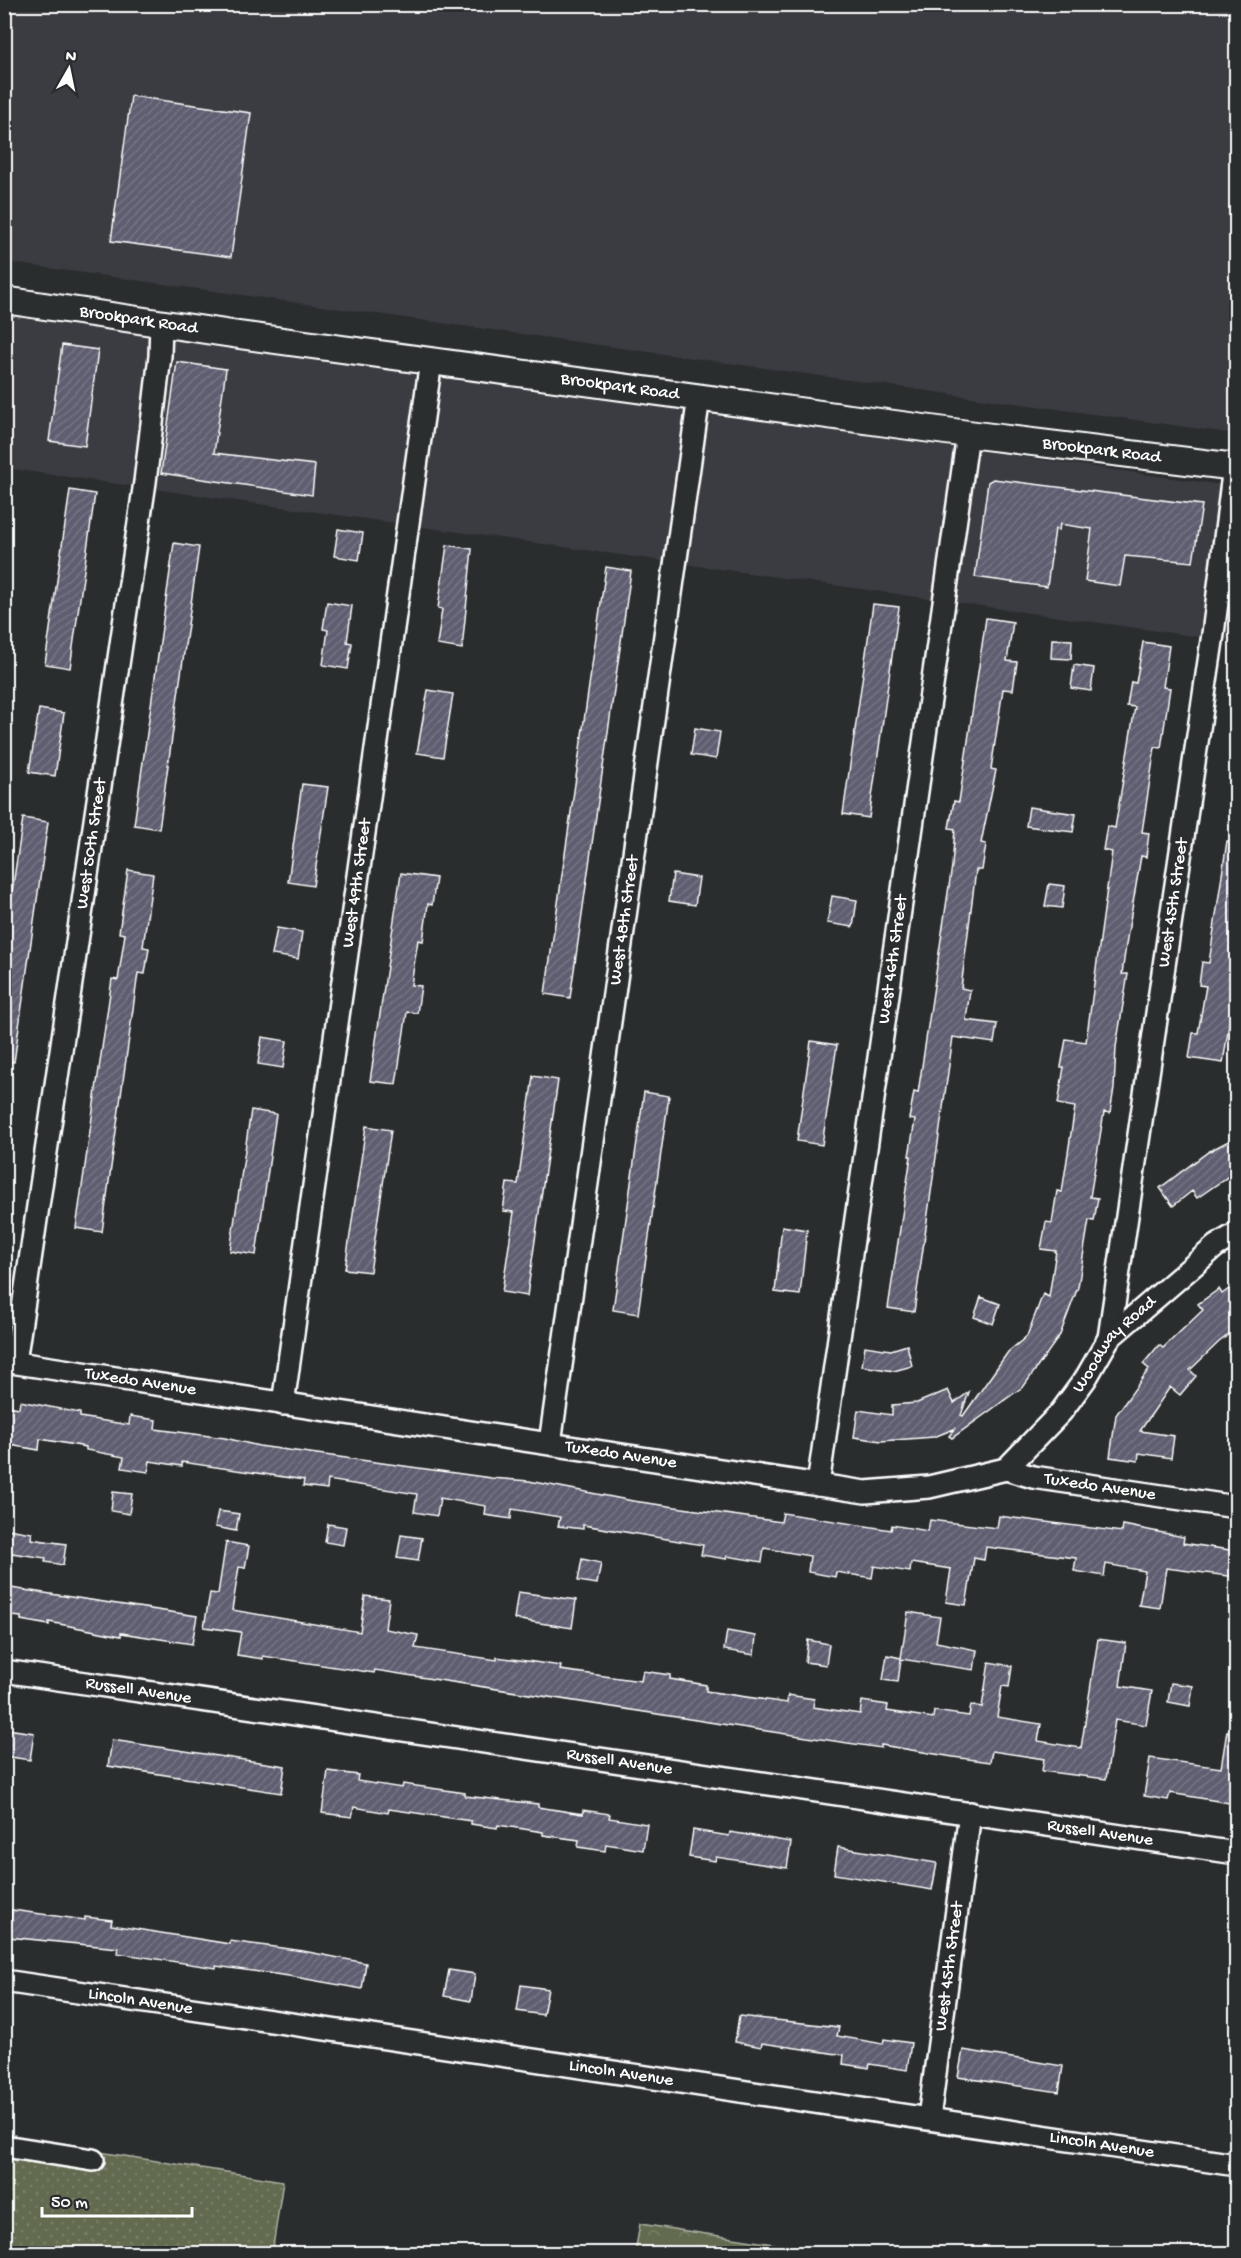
<svg xmlns="http://www.w3.org/2000/svg" width="1241" height="2258" font-family="'Gochi Hand',sans-serif">
<defs>
<pattern id="grass-dots" width="8" height="8" patternUnits="userSpaceOnUse" patternTransform="scale(1.5)"><rect width="8" height="8" fill="#626a4f"/><path d="M2 2h.1M6 6h.1" fill="none" stroke="#7a8069" stroke-width="1.8" stroke-linecap="round"/></pattern>
<pattern id="forest-crowns" width="20" height="18" patternUnits="userSpaceOnUse" patternTransform="scale(1.5)"><rect width="20" height="18" fill="#626a4f"/><path d="M2 6a3 3 0 1 1 6 0M12 15a3 3 0 1 1 6 0" fill="none" stroke="#7a8069"/></pattern>
<pattern id="building-hatch" width="6" height="6" patternUnits="userSpaceOnUse" patternTransform="scale(1.5)"><rect width="6" height="6" fill="#5e5d6f"/><path d="M-1 1l2-2M0 6l6-6M5 7l2-2" fill="none" stroke="#767585"/></pattern>
</defs>
<rect width="100%" height="100%" fill="#2a2d2e"/>
<filter id="ink" filterUnits="userSpaceOnUse"><feTurbulence type="fractalNoise" baseFrequency=".0167" numOctaves="2"/><feDisplacementMap in="SourceGraphic" scale="12" xChannelSelector="R" yChannelSelector="G"/><feConvolveMatrix kernelMatrix="1 2 1 2 8 2 1 2 1" color-interpolation-filters="sRGB"/></filter>
<g filter="url(#ink)">
<path fill="#3a3b42" d="M5,5H1236V434L5,262Z
M5,314L1236,487V642L5,468Z"/>
<path fill="url(#grass-dots)" stroke="#b0b4a7" stroke-width="1.5" d="M4,2137L283,2181L272,2253H5Z"/>
<path fill="url(#forest-crowns)" stroke="#b0b4a7" stroke-width="1.5" d="M640,2224L832,2253H635Z"/>
<path fill="url(#building-hatch)" stroke="#fff" stroke-width="1.5" d="M131,96L251,113L231,257L111,241Z
M62,345L98,350L85,446L49,441Z
M177,362L226,369L214,453L315,465L312,495L161,473Z
M993,479L1202,505L1193,562L1125,556L1120,586L1085,581L1092,529L1060,524L1059,530L1055,529L1047,587L975,577L988,482Z
M70,490L95,494L70,668L45,664Z
M338,529L363,533L359,560L334,556Z
M174,543L199,547L159,829L134,825Z
M447,545L472,549L462,649L437,645L442,609L438,608Z
M606,567L631,571L570,998L545,994Z
M327,602L352,606L347,642L352,643L348,669L323,665L328,630L323,629Z
M873,604L899,607L869,818L843,814Z
M986,618L1013,622L1007,661L1017,662L1013,690L1003,689L991,769L996,770L981,843L986,844L982,870H976L961,988L970,990L966,1020L997,1024L994,1043L953,1037L914,1312L888,1308L911,1156H909L915,1120L909,1119L914,1092L918,1093L952,866L955,829L949,828L954,801L959,802Z
M1052,639L1072,640L1071,659L1051,658Z
M1143,642L1169,646L1163,687L1170,688L1161,748L1155,747L1142,832L1149,833L1146,857L1141,856L1127,938L1122,974H1128L1116,1047L1114,1088L1110,1113L1104,1112L1090,1197L1098,1198L1094,1221L1089,1220L1078,1287L1060,1335L1024,1386L952,1438L949,1436L954,1429L934,1437L881,1441L854,1437L858,1410L892,1415V1405L917,1403L948,1390L954,1403L969,1392L961,1415L963,1416L1008,1352L1027,1336L1043,1294L1049,1297L1056,1251L1041,1249L1046,1222L1052,1223L1057,1191L1062,1192L1075,1107L1058,1104L1064,1067H1061L1066,1039L1086,1042L1112,852L1103,850L1107,826L1115,828L1135,707L1127,706L1131,682L1136,683Z
M1074,665L1094,668L1091,691L1071,688Z
M428,690L453,694L443,757L417,753Z
M39,709L64,713L55,776L29,772Z
M695,728L720,732L716,759L691,755Z
M302,784L328,787L313,886L288,882Z
M1029,807L1076,814L1073,832L1026,826Z
M23,818L48,822L14,1062L4,1061V946Z
M1227,841L1236,842V1027L1229,1025L1223,1063L1189,1058L1193,1033H1198L1206,986L1199,985L1202,962L1209,963Z
M128,870L153,874L143,947L149,948L145,974L138,973L102,1232L76,1228L112,979L118,980L125,934L119,933Z
M401,873L436,878L432,905L428,904L423,941L418,940L411,985L421,986L417,1013L407,1012L396,1084L370,1081Z
M673,874L699,878L695,905L669,901Z
M1049,884L1065,886L1062,908L1045,906Z
M832,896L857,900L853,927L827,923Z
M277,928L302,932L298,959L272,955Z
M262,1037L287,1041L283,1068L258,1064Z
M811,1041L837,1045L822,1145L797,1141Z
M533,1076L558,1080L527,1296L502,1292L514,1212L503,1211L507,1183L518,1184Z
M644,1092L669,1096L638,1314L613,1310Z
M251,1110L276,1114L256,1255L230,1251Z
M366,1126L391,1130L370,1272L345,1269Z
M1236,1137V1171L1197,1198L1192,1191L1173,1206L1160,1188L1208,1152Z
M782,1226L807,1230L800,1295L775,1292Z
M1236,1284V1329L1219,1342L1190,1370L1196,1376L1180,1395L1170,1387L1140,1431L1174,1436L1171,1458L1139,1453L1138,1461L1110,1457L1116,1415L1149,1369L1143,1364L1159,1345L1163,1348L1203,1310L1198,1304L1219,1289L1222,1294Z
M981,1297L1000,1304L993,1324L974,1317Z
M907,1345L912,1366L894,1371L862,1366L865,1346L891,1350Z
M20,1401L80,1413V1417L129,1425L130,1416L156,1420L155,1429L225,1438L259,1446L491,1478L529,1481L633,1501L781,1522L783,1513L891,1530L892,1525L928,1531L930,1520L997,1528L999,1516L1122,1532L1123,1525L1184,1537L1183,1543L1236,1551V1577L1166,1568L1160,1608L1139,1605L1145,1571L1106,1564L1104,1576L1074,1571L1076,1558L986,1547L984,1560L974,1558L966,1605L946,1602L951,1569L911,1563L910,1572L874,1566L872,1578L836,1572L835,1577L808,1572L810,1556L764,1548L762,1562L727,1556L726,1559L701,1555L703,1545L583,1525V1529L558,1526L560,1517L512,1509L511,1519L485,1515L486,1506L440,1498L437,1516L414,1512L417,1494L328,1480L327,1489L303,1486L304,1480L182,1462V1466L150,1461L148,1472L122,1468L124,1457L86,1450V1447L40,1439L39,1450L4,1444V1405L19,1408Z
M113,1492L132,1494L129,1514L111,1511Z
M218,1511L239,1514L236,1531L215,1527Z
M328,1524L346,1527L343,1545L325,1542Z
M8,1529L32,1533L31,1539L66,1544L63,1565L45,1562L46,1558L5,1552Z
M401,1535L422,1538L418,1561L397,1558Z
M226,1542L249,1546L245,1568L239,1567L232,1610L360,1632L365,1596L389,1599L385,1629L418,1635L415,1648L497,1660V1657L534,1662L561,1666L560,1670L641,1681L643,1671L670,1675V1679L706,1685V1691L787,1703L788,1695L814,1699L813,1707L860,1714L862,1701L888,1705L887,1711L933,1718L934,1711L969,1716L971,1705L982,1707L989,1662L1012,1666L1009,1687L1002,1686L997,1717L1041,1724L1038,1741L1081,1748L1098,1639L1126,1643L1120,1686L1152,1691L1146,1725L1115,1720L1106,1779L1042,1771L1044,1759L992,1751L990,1762L953,1757L881,1745V1748L773,1732L375,1670L374,1673L263,1656V1659L237,1655L241,1632L204,1627L210,1593L218,1594Z
M582,1559L601,1563L597,1584L578,1581Z
M4,1587L197,1616L192,1644L121,1633V1636L49,1622V1625L21,1620V1617L4,1615Z
M518,1592L576,1600L572,1628L514,1619Z
M908,1612L940,1617L936,1642L977,1650L974,1670L901,1659L898,1682L883,1680L887,1655L901,1658Z
M727,1631L756,1636L754,1655L724,1650Z
M808,1640L829,1644L826,1665L805,1662Z
M1171,1683L1193,1686L1190,1706L1168,1702Z
M7,1729L34,1733L30,1760L4,1756Z
M1227,1731H1236V1804L1170,1793L1168,1800L1144,1796L1150,1758L1221,1768Z
M112,1740L285,1766L281,1793L108,1766Z
M328,1771L358,1775L357,1781L402,1788L403,1784L465,1793V1796L538,1804V1807L583,1814V1810L610,1814L609,1818L647,1824L643,1850L606,1844L605,1851L578,1847L579,1840L543,1835V1832L498,1825L497,1828L471,1824V1821L389,1809L388,1813L354,1807L352,1817L322,1813Z
M693,1830L729,1836L730,1832L791,1842L787,1868L716,1857L715,1861L689,1857Z
M838,1847L937,1863L932,1890L834,1874Z
M12,1910L85,1920V1917L112,1920L111,1925L230,1944V1941L303,1951L366,1963L362,1989L289,1976L216,1966V1968L117,1953L118,1948L8,1937Z
M449,1970L475,1974L471,2001L444,1996Z
M521,1985L548,1989L543,2015L517,2011Z
M739,2016L839,2027L837,2036L883,2044L884,2039L911,2043L907,2070L870,2064L869,2068L843,2064L844,2055L762,2043L761,2047L735,2042Z
M963,2050L1063,2066L1059,2092L958,2077Z"/>
<g fill="none" stroke-linecap="round" stroke-linejoin="round">
<g stroke="#fff" stroke-width="26">
<g id="minor">
<path id="s1" d="M1109,1338L1213,634L1234,466"/>
<path id="s2" d="M4,1361L865,1492L929,1487L1006,1469L1033,1477L1236,1507"/>
<path id="s3" d="M15,1362L145,482L160,356L161,324"/>
<path id="s4" d="M283,1404L431,361"/>
<path id="s5" d="M550,1443L699,397"/>
<path id="s6" d="M1006,1469L1061,1412L1086,1378L1109,1338L1216,1246L1236,1234"/>
<path id="s7" d="M818,1485L968,434"/>
<path id="s8" d="M4,1671L1236,1853"/>
<path id="s9" d="M4,1981L1236,2165"/>
<path id="s10" d="M929,2118L970,1813"/>
<path d="M4,2146L93,2160"/>
</g>
</g>
<g stroke="#fff" stroke-width="30">
<g id="major">
<path id="s11" d="M4,300L239,335L968,434L1236,467"/>
</g>
</g>
<use href="#minor" stroke="#2a2d2e" stroke-width="21"/>
<use href="#major" stroke="#2a2d2e" stroke-width="26"/>
</g>
</g>
<g text-anchor="middle" dominant-baseline="central" stroke-width="6" stroke-linejoin="round" paint-order="stroke">
<g font-size="18" fill="#fff" stroke="#2a2d2e">
<text stroke="none"><textPath href="#s11" startOffset="136">Brookpark Road</textPath></text>
<text stroke="none"><textPath href="#s11" startOffset="622">Brookpark Road</textPath></text>
<text stroke="none"><textPath href="#s11" startOffset="1108">Brookpark Road</textPath></text>
<text stroke="none"><textPath href="#s3" startOffset="524">West 50th Street</textPath></text>
<text stroke="none"><textPath href="#s4" startOffset="526">West 49th Street</textPath></text>
<text stroke="none"><textPath href="#s1" startOffset="440">West 45th Street</textPath></text>
<text stroke="none"><textPath href="#s5" startOffset="528">West 48th Street</textPath></text>
<text stroke="none"><textPath href="#s7" startOffset="531">West 46th Street</textPath></text>
<text stroke="none"><textPath href="#s6" startOffset="166">Woodway Road</textPath></text>
<text stroke="none"><textPath href="#s2" startOffset="138">Tuxedo Avenue</textPath></text>
<text stroke="none"><textPath href="#s2" startOffset="624">Tuxedo Avenue</textPath></text>
<text stroke="none"><textPath href="#s2" startOffset="1110">Tuxedo Avenue</textPath></text>
<text stroke="none"><textPath href="#s8" startOffset="136">Russell Avenue</textPath></text>
<text stroke="none"><textPath href="#s8" startOffset="622">Russell Avenue</textPath></text>
<text stroke="none"><textPath href="#s8" startOffset="1108">Russell Avenue</textPath></text>
<text stroke="none"><textPath href="#s10" startOffset="153">West 45th Street</textPath></text>
<text stroke="none"><textPath href="#s9" startOffset="138">Lincoln Avenue</textPath></text>
<text stroke="none"><textPath href="#s9" startOffset="624">Lincoln Avenue</textPath></text>
<text stroke="none"><textPath href="#s9" startOffset="1110">Lincoln Avenue</textPath></text>
</g>
</g>
<rect width="1241" height="2258" fill="none" stroke="#2a2d2e" stroke-width="24"/>
<rect x="12" y="12" width="1217" height="2234" fill="none" stroke="#fff" stroke-width="2" filter="url(#ink)"/>
<g transform="translate(69 69) rotate(9)" stroke="#2a2d2e" stroke-width="4.5" paint-order="stroke">
<path d="M0-4.5L10 22L0 15L-10 22Z" fill="#ffffff"/>
<text y="-9" font-size="16" font-weight="bold" text-anchor="middle" fill="#ffffff">N</text>
</g>
<path d="M42 2207v9h150v-9" fill="none" stroke="#ffffff" stroke-width="3"/>
<text x="51" y="2207" font-size="18" fill="#ffffff" stroke="#2a2d2e" stroke-width="4.5" paint-order="stroke">50 m</text>
</svg>
